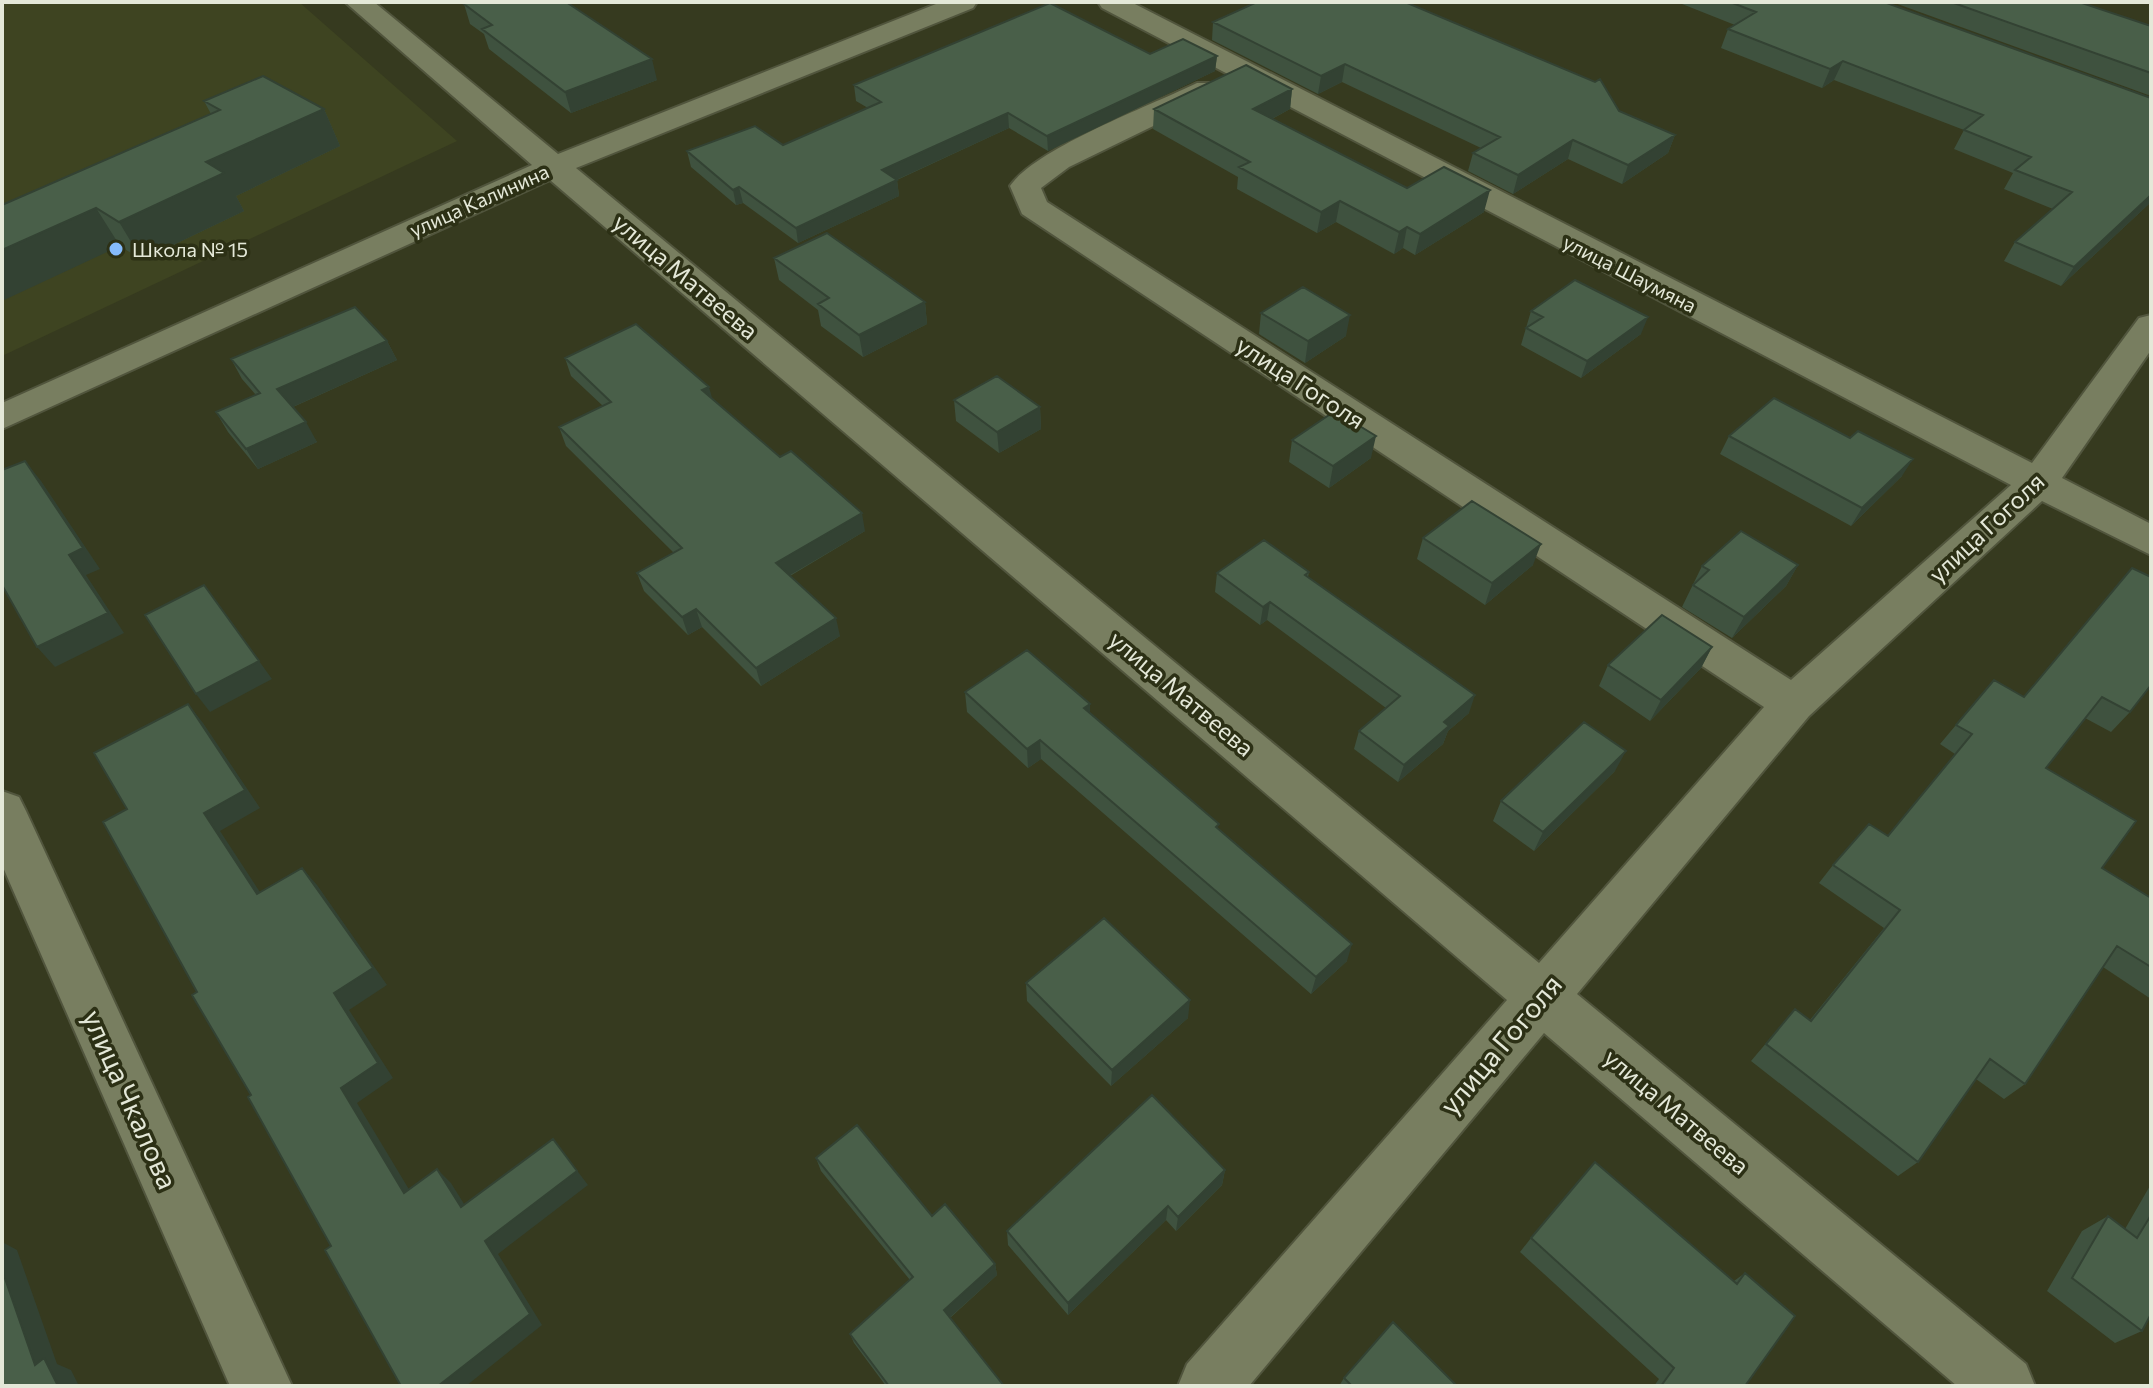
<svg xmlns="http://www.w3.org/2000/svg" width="2153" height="1388" font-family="Commissioner,sans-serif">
<rect width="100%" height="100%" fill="#363a1f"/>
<path fill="#3e4421" d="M2,2H299L457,141L2,356Z"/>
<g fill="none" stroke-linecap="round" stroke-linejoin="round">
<g stroke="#51553d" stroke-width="4">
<path id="street" d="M345,2H374L558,154L941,2H977L973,8L576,168L1539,963L1764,707L1022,214L1010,186C1036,148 1152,105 1197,83H1217L1221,89L1217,95L1069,167L1041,188L1047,202L1791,680L2011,485L1102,8L1098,2H1131L2032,463L2139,318L2151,315V350L2062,478L2151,524V555L2042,501L1809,716L1577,994L2026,1364L2035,1386H1957L1544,1033L1249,1386H1178L1187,1364L1507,1000L550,180L2,429V403L532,165Z
M2,791L19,797L26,811L292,1386H230L2,865Z"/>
</g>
<use href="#street" fill="#787e60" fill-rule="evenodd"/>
</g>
<path fill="#3f523f" d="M1677,2H1884L2151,202L2061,286L2004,261L2015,242L2053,209L2004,189L2013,173L1954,149L1964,130L1834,80L1822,88L1721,48L1728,29L1735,25Z
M1892,2H2079L2151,26V96Z
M464,4L657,80L571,113L489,49L484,34L470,24Z
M1213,22L1619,111L1675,135L1668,153L1622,184L1568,159L1513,194L1468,171L1473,153L1481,148L1342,82L1318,94L1212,40Z
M1150,54L1217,56L1215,71L1048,151L1009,128L897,180L899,196L798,243L743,203L736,205L691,167L687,151L783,145L868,108L856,101L854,85Z
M1292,89L1290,109L1272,119L1407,188L1484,212L1415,255L1403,248L1394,254L1336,222L1317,233L1237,189L1238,177L1153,129L1154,109Z
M204,101L324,109L340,146L236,196L244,211L142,260L120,246L2,205L211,114Z
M774,258L925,302L927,324L863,357L821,326L818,310L779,280Z
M1531,311L1641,334L1581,378L1521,345Z
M1261,313L1346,336L1305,363L1259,334Z
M387,341L397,360L293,407L317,442L258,469L228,432L216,412L256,395L242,379L231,359Z
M565,358L713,399L865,531L790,576L840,636L761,686L702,627L688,635L644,591L637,573L674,553L566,446L559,427L603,406L571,376Z
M954,400L1040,407L1041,429L999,453L956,421Z
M1729,436L1902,476L1851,526L1720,454Z
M1292,440L1371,458L1329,488L1289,462Z
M1423,538L1533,565L1485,605L1417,559Z
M1798,565L1786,586L1732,638L1682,607L1702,566Z
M2132,568L2130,712L2111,732L2085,718L2046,768L2102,868L2151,898V999L2103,967L2025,1084L2004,1099L1976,1079L1918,1162L1898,1176L1751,1061L1795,1009L1810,1020L1884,928L1819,883L1833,865L1888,836L1955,754L1940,744L1956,725L2024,697Z
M1309,572L1308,577L1469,713L1448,731L1443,744L1398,782L1354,749L1359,731L1386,708L1267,620L1260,625L1215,592L1217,573Z
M1712,647L1701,668L1650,721L1599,686L1608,665Z
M965,692L1090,713L1218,829L1347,961L1311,994L1041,759L1028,768L967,712Z
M1615,771L1534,851L1493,821L1501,801Z
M1026,983L1188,1018L1111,1086L1027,1001Z
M816,1158L932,1216L995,1264L997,1275L950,1318L1004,1386H886L854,1343L850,1334L910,1280L821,1171Z
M1225,1170L1222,1185L1176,1231L1166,1220L1068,1315L1008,1245L1007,1231Z
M2151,1184V1314L2142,1331L2115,1343L2047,1291L2082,1231L2108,1216L2125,1229Z
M1531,1238L1734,1281L1745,1273V1386H1654L1659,1379L1520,1252Z
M1344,1378L1457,1386H1339Z"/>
<path fill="#334233" d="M1217,56L1215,71L1048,151L1047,136Z
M652,59L657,80L571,113L565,92Z
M1843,61L1834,80L1822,88L1830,69Z
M1345,64L1342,82L1318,94L1321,76Z
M1292,89L1290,109L1251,130L1253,109Z
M324,109L340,146L236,196L244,211L142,260L119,222L206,162Z
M1008,113L1009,128L883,186L882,170Z
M1675,135L1668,153L1622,184L1628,165Z
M1573,140L1568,159L1513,194L1518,175Z
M897,180L899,196L798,243L796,228Z
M739,187L743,203L736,205L733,190Z
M1490,190L1484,212L1415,255L1420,234Z
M2151,195V202L2061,286L2074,267Z
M1340,201L1336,222L1317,233L1321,212Z
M96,208L120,246L2,301V250Z
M1407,227L1403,248L1394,254L1399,232Z
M925,302L927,324L863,357L859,335Z
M1350,315L1346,336L1305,363L1308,341Z
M1648,317L1641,334L1581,378L1587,361Z
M387,341L397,360L288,409L277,389Z
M709,387L714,405L702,390Z
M1040,407L1041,429L999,453L997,432Z
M306,422L317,442L258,469L246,449Z
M1376,436L1371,458L1329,488L1333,466Z
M1913,459L1902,476L1851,526L1862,508Z
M25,461L41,481L100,569L86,575L124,633L55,667L37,647L69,555Z
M862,513L865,531L780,581L776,563Z
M1541,544L1533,565L1485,605L1492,583Z
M1798,565L1786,586L1732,638L1744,617Z
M1270,602L1267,620L1260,625L1263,607Z
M696,609L702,627L688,635L682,617Z
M836,618L840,636L761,686L756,668Z
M1712,647L1701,668L1650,721L1661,700Z
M259,661L272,679L210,712L196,694Z
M1475,695L1469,713L1448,731L1443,744L1398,782L1404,765L1444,722Z
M188,704L203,723L260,808L220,831L273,912L257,894L204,813Z
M1090,704V723L1084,708Z
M1040,740L1041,759L1028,768L1027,749Z
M1626,751L1615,771L1534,851L1543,832Z
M302,868L317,885L387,985L349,1010L393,1078L357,1103L419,1206L404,1193L341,1088L334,993Z
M1352,944L1347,961L1311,994L1316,977Z
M1190,1000L1188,1018L1111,1086L1112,1070Z
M553,1139L588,1185L498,1254L542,1325L466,1386H438L485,1241Z
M437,1169L451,1183L474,1220L461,1207Z
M1225,1170L1222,1185L1176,1231L1178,1217Z
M1168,1206L1166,1220L1068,1315V1303Z
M2,1239L4,1243L17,1250L57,1364L71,1370L79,1386H58L35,1365L2,1270Z
M995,1264L997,1275L947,1320L944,1310Z"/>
<path fill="#495f49" stroke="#334233" stroke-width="2" d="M470,2H566L652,59L565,92L482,29L492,25L464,4Z
M1257,2H1405L1595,82L1600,79L1619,111L1675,135L1628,165L1573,140L1518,175L1473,153L1500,137L1345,64L1321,76L1213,22Z
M1730,2H1884L2151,98V195L2074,267L2015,242L2072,192L2015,170L2031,157L1964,130L1983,115L1843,61L1830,69L1728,29L1756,12Z
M1951,2H2079L2151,26V73Z
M1050,3L1150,54L1183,39L1217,56L1047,136L1008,113L882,170L897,180L796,228L739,187L733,190L687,151L755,126L783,145L881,102L854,85Z
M1246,65L1292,89L1253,109L1407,188L1444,167L1490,190L1420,234L1407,227L1399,232L1340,201L1321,212L1239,167L1250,162L1154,109Z
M263,76L324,109L206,162L224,173L119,222L96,208L2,250V205L220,110L204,101Z
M827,233L925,302L859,335L818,304L829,298L774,258Z
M1575,280L1648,317L1587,361L1526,328L1543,317L1531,311Z
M1303,287L1350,315L1308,341L1261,313Z
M355,307L387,341L277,389L306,422L246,449L216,412L260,393L231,359Z
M636,324L709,387L702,390L780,457L791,451L862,513L776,563L836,618L756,668L696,609L682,617L637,573L682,548L559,427L611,402L565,358Z
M997,376L1040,407L997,432L954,400Z
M1774,398L1850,438L1858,431L1913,459L1862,508L1729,436Z
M1335,411L1376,436L1333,466L1292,440Z
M25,461L83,548L69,555L108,613L37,647L2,585V470Z
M1472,501L1541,544L1492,583L1423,538Z
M1741,531L1798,565L1744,617L1693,585L1709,570L1702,566Z
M1264,540L1309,572L1305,575L1475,695L1444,722L1449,726L1404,765L1359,731L1400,696L1270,602L1263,607L1217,573Z
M2132,568L2151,577V685L2130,712L2102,697L2046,768L2136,821L2102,868L2151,898V967L2117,946L2025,1084L1990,1059L1918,1162L1766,1044L1795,1009L1811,1021L1900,910L1833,865L1869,824L1888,836L1972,734L1956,725L1994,680L2024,697Z
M204,585L259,661L196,694L145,615Z
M1662,615L1712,647L1661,700L1608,665Z
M1027,650L1090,704L1084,708L1219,824L1216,827L1352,944L1316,977L1040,740L1027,749L965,692Z
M188,704L245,790L204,813L257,894L302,868L373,968L334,993L378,1063L341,1088L404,1193L437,1169L461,1207L553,1139L577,1171L485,1241L530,1314L438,1386H401L325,1250L331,1246L248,1097L251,1095L192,995L197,992L103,822L127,809L94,753Z
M1584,722L1626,751L1543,832L1501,801Z
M1104,918L1190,1000L1112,1070L1026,983Z
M1152,1095L1225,1170L1178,1217L1168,1206L1068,1303L1007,1231Z
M857,1125L932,1216L945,1204L995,1264L944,1310L1004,1386H889L850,1334L913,1277L816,1158Z
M1595,1162L1737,1284L1745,1273L1795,1316L1745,1386H1661L1674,1368L1531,1238Z
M2151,1215V1314L2142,1331L2072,1278L2108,1216L2137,1238Z
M2,1270L35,1365L44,1358L58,1386H2Z
M1393,1322L1457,1386H1352L1344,1378Z"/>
<circle fill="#85bbfb" stroke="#2c3015" stroke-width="3" cx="116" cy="249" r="8"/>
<g text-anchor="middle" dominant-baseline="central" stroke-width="7" stroke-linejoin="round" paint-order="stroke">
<g font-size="20" fill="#e4e8d8" stroke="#2c3015">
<text transform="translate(479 200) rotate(-24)">улица Калинина</text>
<text transform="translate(1630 273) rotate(27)">улица Шаумяна</text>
</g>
<g font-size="20" fill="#e4e8d8" stroke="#2c3015" text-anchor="start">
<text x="132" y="249">Школа № 15</text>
</g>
<g font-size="24" fill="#e4e8d8" stroke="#2c3015">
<text transform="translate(686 276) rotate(40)">улица Матвеева</text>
<text transform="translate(1301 382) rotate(33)">улица Гоголя</text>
<text transform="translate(1986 527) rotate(-43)">улица Гоголя</text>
<text transform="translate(1182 693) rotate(40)">улица Матвеева</text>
<text transform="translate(1677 1111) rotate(40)">улица Матвеева</text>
</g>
<g font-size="28" fill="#e4e8d8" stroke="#2c3015">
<text transform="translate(1500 1044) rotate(-50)">улица Гоголя</text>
<text transform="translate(131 1099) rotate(66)">улица Чкалова</text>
</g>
</g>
<rect width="2153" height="1388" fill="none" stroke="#e4e8d8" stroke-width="8"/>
</svg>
